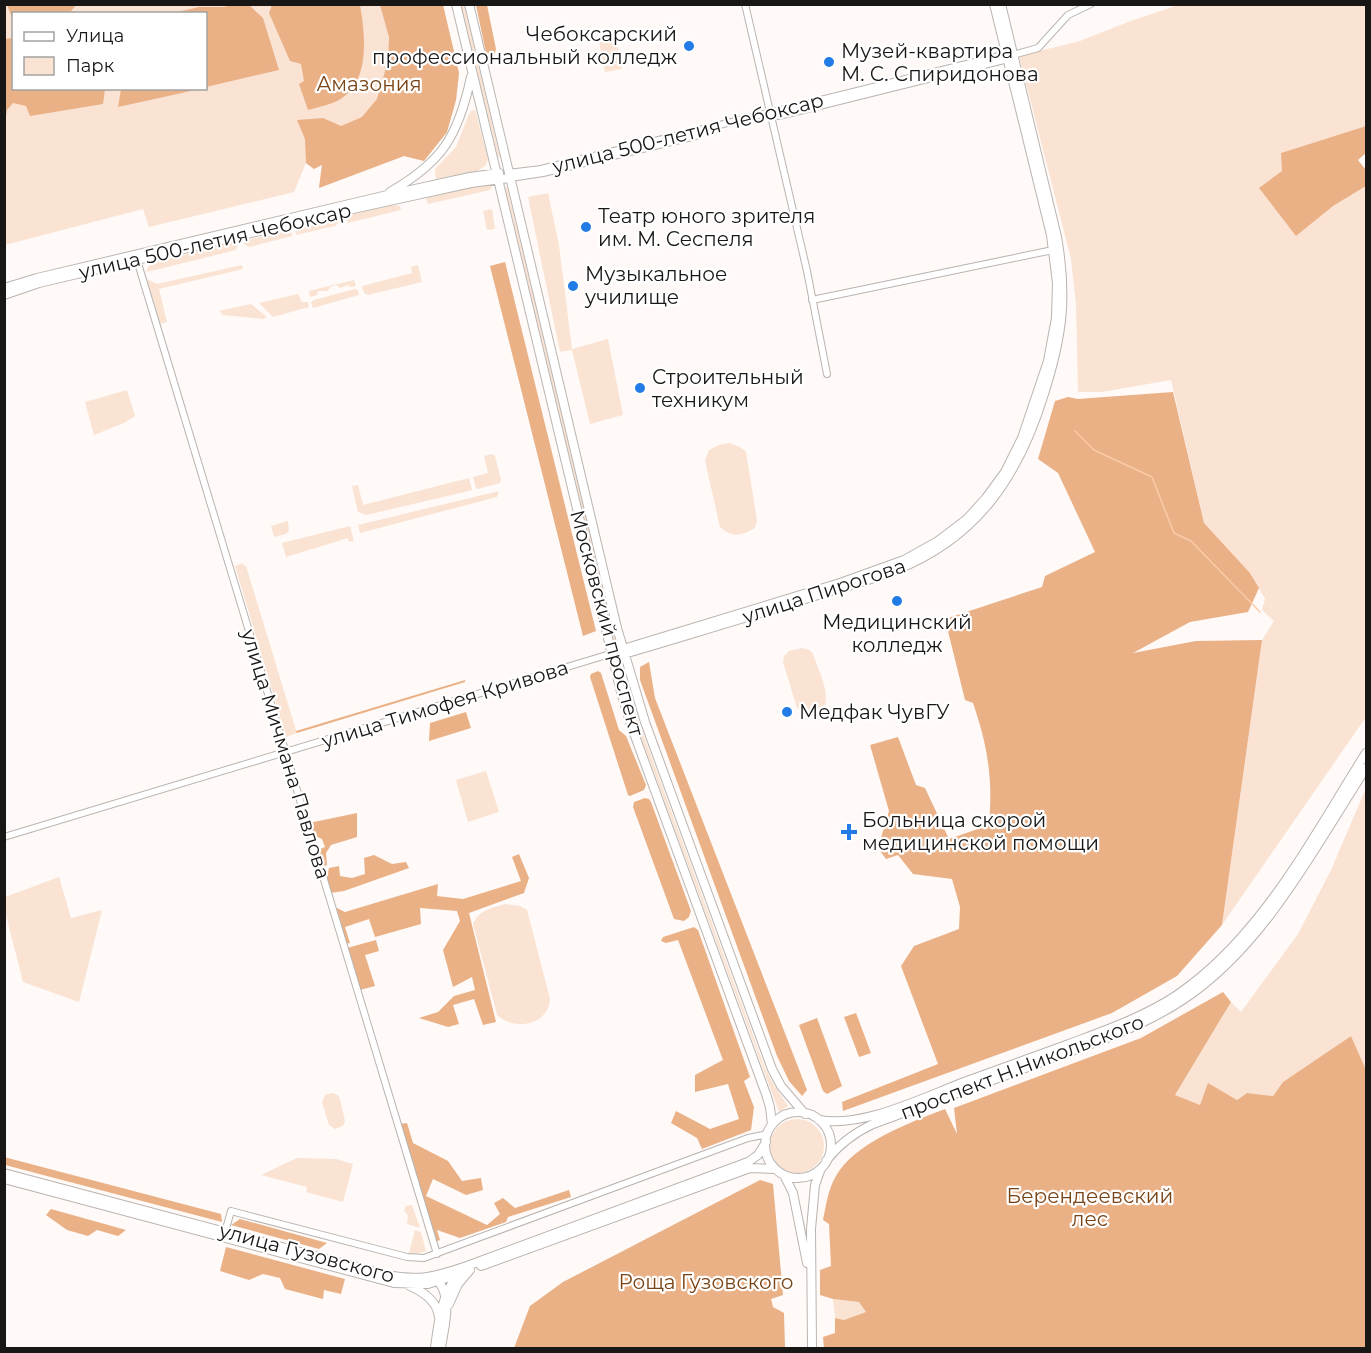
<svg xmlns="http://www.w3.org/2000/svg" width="1371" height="1353" font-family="Montserrat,sans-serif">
<rect width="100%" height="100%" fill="#fffaf7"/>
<path fill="#fae3d3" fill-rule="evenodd" d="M4,5H443L459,73L456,100L447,132L424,161L404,156L319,188L322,164L314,169L306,163L294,192L149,227L143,209L5,245ZM14,14H206V88H14Z
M461,5H464L500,157H498Z
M1178,5H1366V126L1281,153L1333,206L1366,186V717L1222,925L1262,640L1274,621L1262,610L1265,599L1250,573L1204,523L1171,380L1102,392H1078L1076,305L1071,259L1019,56L1080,41L1128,22Z
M616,39L622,69L605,72L599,42Z
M475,110L488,159L486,165L476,172L436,179L435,169L456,147L469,114L471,111Z
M489,184L492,187L490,190L428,204L426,199L433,195Z
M505,187H507L616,641L614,642Z
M548,193L559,245L572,349L608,339L623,415L590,424L572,350L560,352L528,197Z
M392,205L400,206L401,210L348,223L346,215Z
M492,209L495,229L487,230L483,211Z
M337,218L340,221L335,226L296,235L295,228Z
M291,229L292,236L249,247L244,244V241Z
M236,242L238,245L236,250L147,272V269L151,263Z
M242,265L243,269L159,289L167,322L160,324L147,279L157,284Z
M418,265L422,282L368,295L364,293L362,286L412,273L411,267Z
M354,280L356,286L350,287L348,285L340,288L336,285L330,287L328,291H318L317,295L310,297L309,291Z
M355,289L358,290L359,295L313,308L311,302L314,300Z
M298,294L302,302H308L309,307L273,317L259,303Z
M251,304L267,317L263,319L223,315L219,311Z
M127,390L135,416L124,423L94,435L85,402Z
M729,443L740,447L746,452L757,520L755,528C741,536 732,538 720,527L705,461L709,450L719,445Z
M492,454L495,456L501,480L500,483L478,489L476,488L473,477L488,473L484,456Z
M469,478L472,490L469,491L366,515L358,512L352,486L358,485L363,505Z
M499,491L497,497L360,533L358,525Z
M288,521L289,531L286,534L274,537L271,526Z
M350,526L354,541L349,542L348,538L286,557L282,543Z
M243,563L244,566H246L295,727L297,733L286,737L235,566Z
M802,648L810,650L813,654C818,670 833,696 822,712C811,714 806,714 797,708L783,662L784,656L789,651Z
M623,672L634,709L765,1068L774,1085L788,1106L779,1112L631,710L620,673Z
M486,771L499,812L468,822L456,780Z
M1366,788V1070L1351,1036L1283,1082L1273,1096L1247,1093L1237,1100L1209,1084L1200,1105L1175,1095L1231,1002L1241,1012L1298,934L1331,870Z
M59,877L71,918L102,910L79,1002L23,982L5,911V897Z
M505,904L520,906L527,910L550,999C548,1026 515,1031 497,1015L473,924C479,910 492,908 505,904Z
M333,1093L339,1096L345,1121L343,1126L335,1129L329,1125L322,1102L325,1095Z
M770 1146a27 27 0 1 1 54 0a27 27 0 1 1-54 0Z
M297,1158L336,1159L353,1164L343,1202L306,1192L307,1187L261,1175Z
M412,1205L420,1228L407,1224L408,1215L404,1211L406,1206Z
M415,1230L421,1232L426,1251L416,1254L409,1253Z
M833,1299L859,1302L866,1312L844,1320L835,1318Z"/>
<path fill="#eab086" d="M7,5H76L71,11L85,13L14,14L13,20Z
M231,5H249L263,18L279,70L206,87V14L173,13L199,7H224Z
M272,5H360C365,34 371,82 339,100C330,105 318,107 308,110L299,84L304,81L301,64L290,61L269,13Z
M380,5H443L459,73L456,100L447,132L424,161L404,156L319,188L322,165L314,169L306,163L305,139L297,120L323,118L341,126L362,117L377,99L388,61L389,37Z
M476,5H487L496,49L494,56L487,58Z
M12,38L14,88L105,89L103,104L30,116L26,106L13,103L7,110L5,123V39Z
M121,89V88L200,89L118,107Z
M1366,126V153L1358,160L1366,170V186L1333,206L1296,236L1259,188L1282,171L1281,153Z
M505,262L596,631L583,636L490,266Z
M1173,392L1204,523L1250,573L1259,588L1248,612L1190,622L1133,653L1196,641L1262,640L1222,925L1177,976L1112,1013L843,1111L842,1102L938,1064L901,966L914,946L959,929L960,907L952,879L913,874L898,855L886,859L878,848L889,811L870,745L898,737L916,785L925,788L949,839L989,825C993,779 988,747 973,703L965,700L945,619L1042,587L1045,576L1095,552L1058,473L1038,459L1055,401L1068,397L1078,399Z
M649,662L655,698L807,1090L802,1096L789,1081L777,1056L640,680V667Z
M598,671L601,673L619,730L626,736L646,785L644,790L630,796L628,795L590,677L591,674Z
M465,680V682L297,733L296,731Z
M466,712L471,728L429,741L430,723Z
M645,798L649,799L651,802L691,911L689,917L684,921L674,919L633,807L634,802Z
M357,813V837L331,845L326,853L327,865L322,867L318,850L325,847L322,839L313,835L309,823Z
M519,854L529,878L524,893L469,913L496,1022L483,1025L474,999L453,1005L459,1024L448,1027L419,1018L438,1012L454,996L475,990L472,977L453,987L443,950L460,921L457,911L420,908L421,924L375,937L369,919L345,927L350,943L346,944L333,906L345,912L438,884L437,896L463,899L521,881L512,857Z
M374,855L392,864L406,862L409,868L344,891L330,893L326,881L329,868L339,866L340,876L352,878L365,874L364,858Z
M694,927L698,930L750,1077L744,1081L754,1107L751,1130L702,1149L697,1138L671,1123L676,1111L710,1129L739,1119L728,1084L695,1092V1075L723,1060L678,940L666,943L661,941L663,937Z
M376,940L379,951L365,955L375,986L360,990L347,948Z
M1223,992L1231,1002L1175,1095L1200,1105L1208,1083L1237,1100L1247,1093L1273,1096L1283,1082L1351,1036L1366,1070V1348H824L823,1337L835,1333V1318L844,1320L866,1312L859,1302L833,1299L820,1295V1270L831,1266L829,1224L823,1220C826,1206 828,1189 836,1176C854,1143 911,1122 945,1109L957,1134L954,1108L1141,1038Z
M856,1013L871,1053L859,1057L844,1017Z
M817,1018L842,1086L827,1094L823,1091L799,1025Z
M407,1123L413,1143L448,1161L462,1181L481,1178L483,1190L466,1195L433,1179L426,1196L487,1225L500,1214L494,1203L503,1198L515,1208L569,1190L571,1197L508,1217L506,1222L460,1238L437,1230L440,1240L435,1242L399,1124Z
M4,1157L221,1214L222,1222L5,1165Z
M760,1180L773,1184L783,1295L771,1299L773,1307L784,1313L785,1348H514L530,1306L563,1282Z
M51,1209L126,1230L118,1236L97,1230L88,1236L67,1230L46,1215Z
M240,1219L327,1243L319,1249L231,1225Z
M226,1247L345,1279L341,1294L324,1290L323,1299L285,1289L280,1278L263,1274L249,1280L220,1271Z"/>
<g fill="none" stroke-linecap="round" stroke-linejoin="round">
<path stroke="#facba9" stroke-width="1.5" d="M1075,431L1094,450L1152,477L1174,533L1191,541L1260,612"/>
<g stroke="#b9b4b0" stroke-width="8">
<path id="minor" d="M745,4L807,271L827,374
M1013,55L1038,48L1068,15L1091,4
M779,116L1008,59
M508,173L541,169L1007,54
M510,178L543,173L696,136
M137,260L437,1254
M812,300L1053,250
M4,837L610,654
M225,1232L231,1211L407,1257L424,1258L748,1138L768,1134"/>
</g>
<g stroke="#b9b4b0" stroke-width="10">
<path id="major" d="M456,4L620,688L631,725L766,1094L770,1107L772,1125
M469,4L617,628L645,722L772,1069L781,1086L805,1114
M390,192C442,162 458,137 471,77
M4,288L37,278L383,196L470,177L499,173
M4,295L39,283L353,209L471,183L510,178
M620,650L840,583L904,560L938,541L967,519L986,498L1005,472L1022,438L1048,361L1056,318L1057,283L1051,235L994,4
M610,654H624L658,644C711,628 765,612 818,595C844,587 871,580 896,570C977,538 1018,477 1043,397C1062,338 1068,299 1057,237L1001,4
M765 1145a33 33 0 1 1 66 0a33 33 0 1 1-66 0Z
M819,1120C864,1128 924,1097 967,1081C1001,1069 1035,1056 1069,1044C1106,1030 1144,1017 1177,995C1262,937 1312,838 1366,753
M826,1161C839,1144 854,1133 873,1124L1115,1035C1139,1024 1162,1014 1184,999C1264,946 1315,847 1366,768
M4,1173L383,1274C417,1282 435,1277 467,1266L748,1162L758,1155L766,1142
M784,1175L793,1193L807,1263
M4,1179L394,1283L428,1284L462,1273
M481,1266L750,1168L774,1169
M436,1278C454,1298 444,1325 441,1348
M410,1286C424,1292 437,1301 439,1317
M449,1304L458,1284L470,1270
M435,1348C438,1325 441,1296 457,1276
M812,1348L811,1229L815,1185L820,1171"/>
</g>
<use href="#minor" stroke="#fff" stroke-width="6"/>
<use href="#major" stroke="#fff" stroke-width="8"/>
</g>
<g fill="#237be5" stroke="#fff" stroke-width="2">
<circle cx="689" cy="46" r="6"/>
<circle cx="829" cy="62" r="6"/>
<circle cx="586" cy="227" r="6"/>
<circle cx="573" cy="286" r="6"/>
<circle cx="640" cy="388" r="6"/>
<circle cx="897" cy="601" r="6"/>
<circle cx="787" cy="712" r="6"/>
<path d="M846 823h6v6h6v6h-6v6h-6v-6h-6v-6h6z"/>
</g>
<g text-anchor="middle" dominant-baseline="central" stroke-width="4.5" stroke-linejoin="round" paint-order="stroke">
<g font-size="20" fill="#191715" stroke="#fff" text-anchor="start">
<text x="677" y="34" text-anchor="end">Чебоксарский<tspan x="677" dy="23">профессиональный колледж</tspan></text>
<text x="841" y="51">Музей-квартира<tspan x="841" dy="23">М. С. Спиридонова</tspan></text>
<text x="598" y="216">Театр юного зрителя<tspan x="598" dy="23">им. М. Сеспеля</tspan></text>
<text x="585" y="274">Музыкальное<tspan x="585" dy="23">училище</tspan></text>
<text x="652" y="377">Строительный<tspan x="652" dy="23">техникум</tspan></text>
<text x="897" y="622" text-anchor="middle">Медицинский<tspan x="897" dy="23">колледж</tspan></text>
<text x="799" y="712">Медфак ЧувГУ</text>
<text x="862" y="820">Больница скорой<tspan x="862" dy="23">медицинской помощи</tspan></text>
</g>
<g font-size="20" fill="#784315" stroke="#fff">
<text x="369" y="84">Амазония</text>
<text x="1090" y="1196">Берендеевский<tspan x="1090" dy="23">лес</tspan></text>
<text x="706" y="1282">Роща Гузовского</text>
</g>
<g font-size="20" fill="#191715" stroke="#fff">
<text transform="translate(688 133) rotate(-14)">улица 500-летия Чебоксар</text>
<text transform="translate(215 241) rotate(-13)">улица 500-летия Чебоксар</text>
<text transform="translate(824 591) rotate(-18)">улица Пирогова</text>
<text transform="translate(607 623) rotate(75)">Московский проспект</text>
<text transform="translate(445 704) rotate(-17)">улица Тимофея Кривова</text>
<text transform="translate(286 754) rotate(73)">улица Мичмана Павлова</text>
<text transform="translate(1022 1067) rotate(-21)">проспект Н.Никольского</text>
<text transform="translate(307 1253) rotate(15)">улица Гузовского</text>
</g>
</g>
<rect width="1371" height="1353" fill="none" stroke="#191715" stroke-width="12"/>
<rect x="12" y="12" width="195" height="78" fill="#ffffff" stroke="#a3a2a1" stroke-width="1.5"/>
<rect x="24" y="32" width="30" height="9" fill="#ffffff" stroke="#a3a2a1" stroke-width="1.5"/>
<text x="66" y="42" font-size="18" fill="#191715">Улица</text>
<rect x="24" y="57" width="30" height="18" fill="#fae3d3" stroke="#a3a2a1" stroke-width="1.5"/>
<text x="66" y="72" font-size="18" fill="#191715">Парк</text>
</svg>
